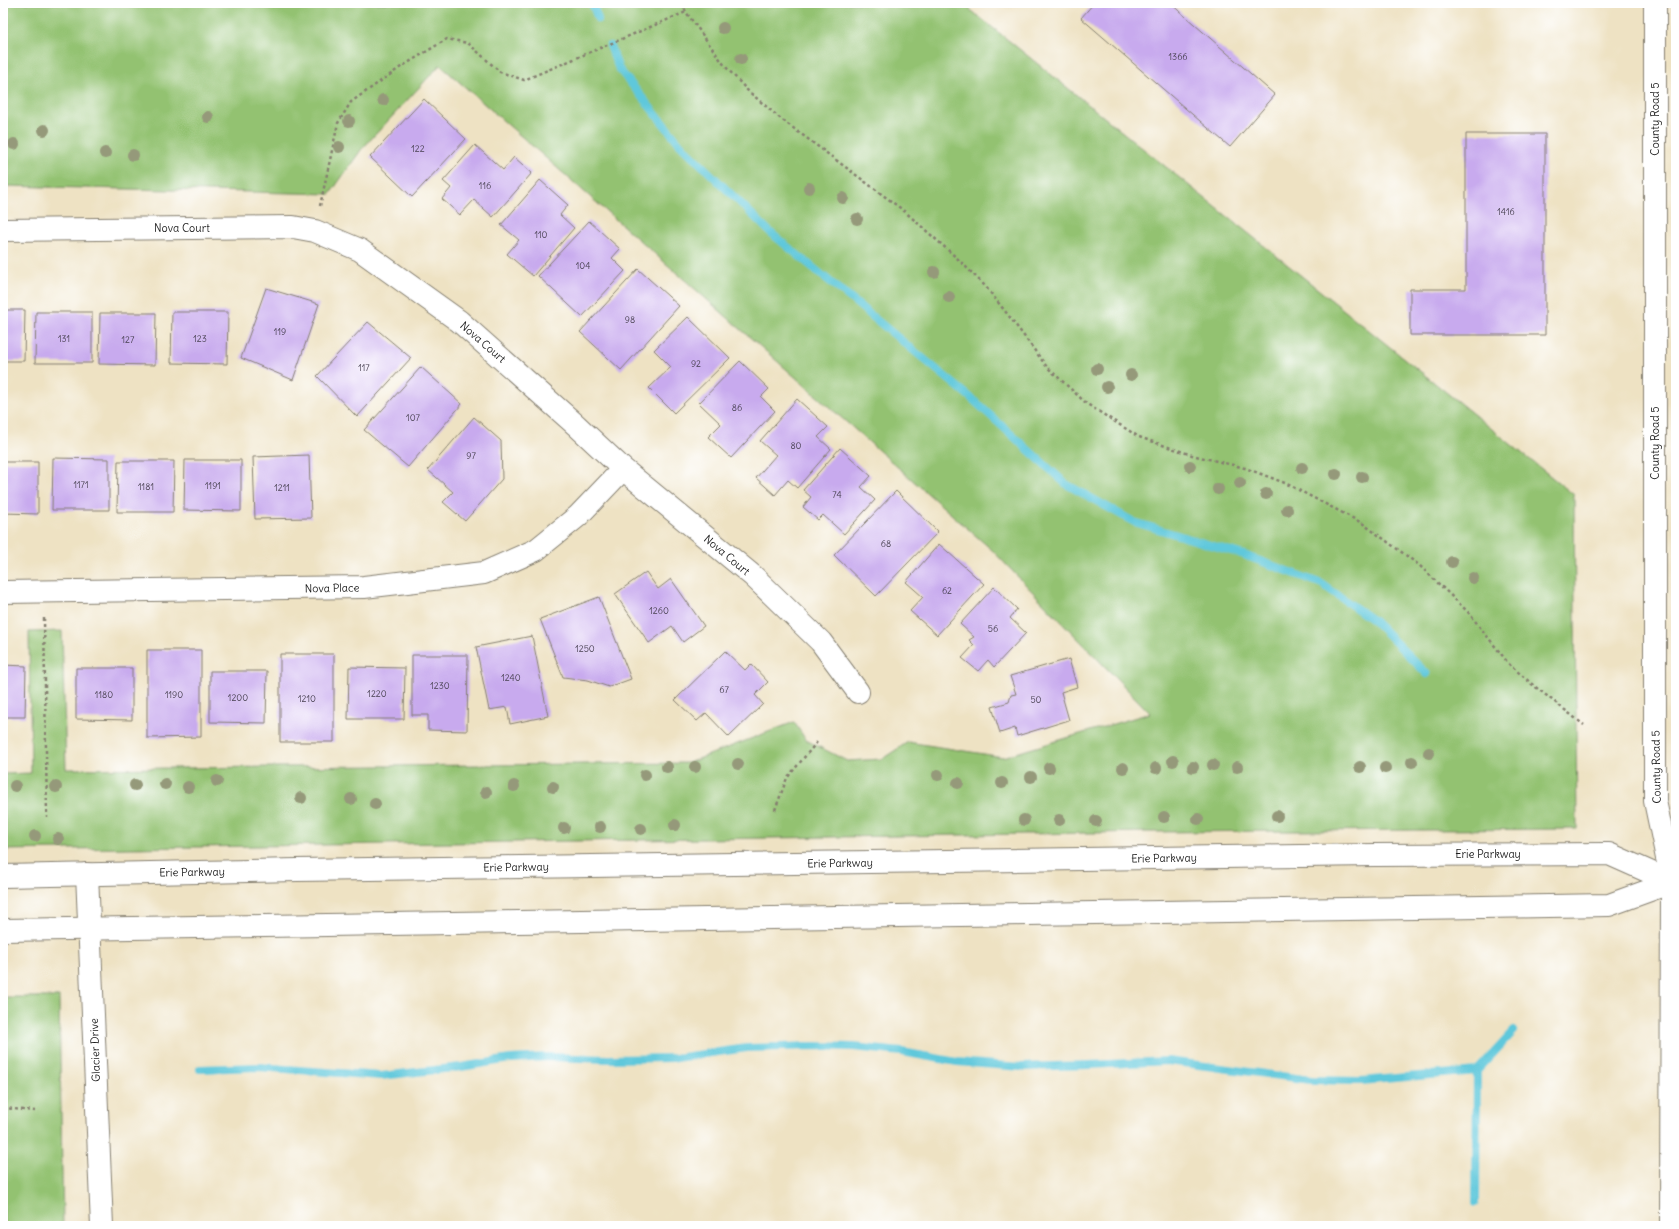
<svg xmlns="http://www.w3.org/2000/svg" width="1679" height="1229" font-family="Delius,sans-serif">
<rect width="100%" height="100%" fill="#fff"/>
<filter id="ink" filterUnits="userSpaceOnUse"><feTurbulence type="fractalNoise" baseFrequency=".025" numOctaves="2"/><feDisplacementMap in="SourceGraphic" scale="8" xChannelSelector="R" yChannelSelector="G"/><feConvolveMatrix kernelMatrix="1 2 1 2 8 2 1 2 1" color-interpolation-filters="sRGB"/></filter>
<filter id="wash" filterUnits="userSpaceOnUse"><feTurbulence type="fractalNoise" baseFrequency=".012" numOctaves="4" result="noise"/><feDisplacementMap in="SourceGraphic" scale="16" xChannelSelector="R" yChannelSelector="G"/><feGaussianBlur stdDeviation="0.9" result="paint"/><feColorMatrix in="noise" values="0 0 0 0 0 0 0 0 0 0 0 0 0 0 0 0 0 1.4 0 .05"/><feComposite in="paint" operator="in"/></filter>
<g filter="url(#wash)">
<rect width="100%" height="100%" fill="#eee2c3"/>
<path fill="#93c271" stroke="#586f46" d="M3,3H962L1574,495L1577,829L1155,832L3,850V774L31,773L29,632L62,631L66,769L688,763L794,722L806,740L847,761L882,759L908,742L1003,757L1150,713L992,550L440,65L361,150L330,194L3,186Z
M3,997H59L63,1226H3Z"/>
<g fill="none" stroke-linecap="round" stroke-linejoin="round">
<path stroke="#5fc8db" stroke-width="8" d="M592,3L598,19
M610,46L619,69L680,144L771,233L970,397L1066,484L1134,522L1244,555L1322,584L1374,621L1427,674
M200,1069L258,1067L381,1076L461,1067L510,1059L548,1057L608,1059L675,1058L747,1048L812,1046L853,1047L902,1052L957,1062L1021,1067L1089,1065L1168,1061L1311,1080L1361,1081L1477,1071L1514,1031
M1476,1203L1477,1071"/>
</g>
<g id="blocks">
<path fill="#c8aaee" d="M1094,3H1170L1275,95L1230,147L1081,18Z
M424,99L466,139L412,197L370,157Z
M1466,134H1545V335H1410V289H1466Z
M475,145L503,170L514,157L532,173L493,217L474,200L460,215L442,199L451,188L443,181Z
M540,180L568,205L560,215L574,228L533,276L507,254L519,240L501,225Z
M589,221L620,249L612,258L625,271L582,317L538,276Z
M638,269L679,306L621,370L580,332Z
M266,288L319,304L293,380L241,358Z
M3,310H25L24,361H3Z
M36,312H92V363H35Z
M172,312H228L227,364L171,363Z
M100,313H156L155,365L99,364Z
M688,317L730,358L674,413L649,388L671,367L654,350Z
M368,322L411,358L357,417L317,376Z
M740,361L769,389L761,397L775,411L731,458L708,437L721,424L699,403Z
M421,367L462,404L408,467L364,430Z
M797,399L828,427L818,437L831,449L797,488L788,480L775,495L756,478L776,455L760,441Z
M474,417L501,441L502,479L465,521L443,502L453,492L428,470Z
M840,448L871,476L861,487L875,500L844,534L823,515L818,520L803,507L811,497L803,490Z
M309,455L311,518L255,519L253,457Z
M53,458L109,459V510H52Z
M185,460H241V511L184,510Z
M118,461H174L173,512H117Z
M3,462H38V514L3,513Z
M896,491L938,532L876,596L834,555Z
M939,544L984,584L937,635L910,611L923,597L906,582Z
M646,572L658,589L671,579L704,626L683,642L672,626L649,643L615,594Z
M994,587L1017,609L1010,618L1026,633L994,667L988,660L978,671L962,658L974,645L969,640L974,637L960,624Z
M599,597L631,679L609,687L588,680L563,677L540,619Z
M532,636L548,716L510,724L507,707L489,710L476,647Z
M147,650H201V737L147,738Z
M725,651L745,670L751,664L768,682L755,695L763,704L729,737L706,713L697,721L675,700Z
M280,654H334V742H280Z
M412,655H468L467,731L428,730V715H412Z
M1069,659L1077,687L1061,692L1069,720L1017,736L1015,728L1000,733L992,707L1009,702L1011,695L1016,694L1010,676Z
M3,665L26,666L25,717H3Z
M349,667L405,668L404,719H348Z
M76,668H132V720L76,719Z
M210,671H267L266,723L210,722Z"/>
</g>
</g>
<g filter="url(#ink)">
<use href="#blocks" fill-opacity="0" stroke="#857f70" stroke-width="1"/>
<g fill="none" stroke-linecap="round" stroke-linejoin="round">
<g stroke="#857f70" stroke-width="24">
<path id="street" d="M3,230L293,227L315,231L360,250L459,321L576,425L623,469L753,576L821,642L858,692
M3,592L364,587L484,573L536,550L578,516L623,469
M87,874L102,1226"/>
</g>
<g stroke="#857f70" stroke-width="24">
<path id="secondary" d="M1655,3V801L1672,882L1671,1226
M3,876L297,870L1374,855L1609,854L1672,882
M3,930L1609,905L1672,882H1676"/>
</g>
<path stroke="#857f70" stroke-width="2.5" stroke-dasharray="3 3" stroke-linecap="butt" d="M682,3L686,12L725,66L747,90L781,119L903,210L958,259L986,287L1012,320L1047,367L1087,404L1139,437L1192,455L1245,468L1285,483L1362,523L1419,565L1468,612L1509,664L1533,685L1584,725
M320,206L338,123L351,102L401,67L447,39L468,43L500,72L524,80L686,12
M44,618L47,817
M775,810L787,778L817,742
M3,1108L35,1111"/>
<use href="#street" stroke="#fff" stroke-width="22"/>
<use href="#secondary" stroke="#fff" stroke-width="22"/>
</g>
<g fill="#95997a">
<circle cx="723" cy="28" r="6"/>
<circle cx="741" cy="59" r="6"/>
<circle cx="383" cy="100" r="6"/>
<circle cx="208" cy="117" r="6"/>
<circle cx="349" cy="121" r="6"/>
<circle cx="44" cy="130" r="6"/>
<circle cx="14" cy="144" r="6"/>
<circle cx="339" cy="147" r="6"/>
<circle cx="105" cy="153" r="6"/>
<circle cx="133" cy="155" r="6"/>
<circle cx="809" cy="188" r="6"/>
<circle cx="843" cy="198" r="6"/>
<circle cx="857" cy="219" r="6"/>
<circle cx="934" cy="272" r="6"/>
<circle cx="949" cy="297" r="6"/>
<circle cx="1097" cy="369" r="6"/>
<circle cx="1131" cy="375" r="6"/>
<circle cx="1107" cy="387" r="6"/>
<circle cx="1190" cy="466" r="6"/>
<circle cx="1302" cy="468" r="6"/>
<circle cx="1336" cy="474" r="6"/>
<circle cx="1362" cy="477" r="6"/>
<circle cx="1240" cy="483" r="6"/>
<circle cx="1218" cy="489" r="6"/>
<circle cx="1266" cy="494" r="6"/>
<circle cx="1287" cy="510" r="6"/>
<circle cx="1452" cy="562" r="6"/>
<circle cx="1473" cy="578" r="6"/>
<circle cx="1429" cy="753" r="6"/>
<circle cx="1173" cy="761" r="6"/>
<circle cx="1412" cy="762" r="6"/>
<circle cx="738" cy="764" r="6"/>
<circle cx="1213" cy="765" r="6"/>
<circle cx="667" cy="767" r="6"/>
<circle cx="695" cy="767" r="6"/>
<circle cx="1193" cy="767" r="6"/>
<circle cx="1237" cy="767" r="6"/>
<circle cx="1360" cy="767" r="6"/>
<circle cx="1049" cy="768" r="6"/>
<circle cx="1123" cy="768" r="6"/>
<circle cx="1156" cy="768" r="6"/>
<circle cx="1385" cy="768" r="6"/>
<circle cx="645" cy="775" r="6"/>
<circle cx="938" cy="775" r="6"/>
<circle cx="1031" cy="777" r="6"/>
<circle cx="217" cy="781" r="6"/>
<circle cx="958" cy="783" r="6"/>
<circle cx="1002" cy="783" r="6"/>
<circle cx="165" cy="784" r="6"/>
<circle cx="135" cy="785" r="6"/>
<circle cx="15" cy="786" r="6"/>
<circle cx="514" cy="786" r="6"/>
<circle cx="56" cy="787" r="6"/>
<circle cx="188" cy="787" r="6"/>
<circle cx="553" cy="787" r="6"/>
<circle cx="486" cy="792" r="6"/>
<circle cx="301" cy="798" r="6"/>
<circle cx="351" cy="799" r="6"/>
<circle cx="375" cy="804" r="6"/>
<circle cx="1277" cy="816" r="6"/>
<circle cx="1164" cy="817" r="6"/>
<circle cx="1198" cy="819" r="6"/>
<circle cx="1024" cy="820" r="6"/>
<circle cx="1059" cy="820" r="6"/>
<circle cx="1096" cy="821" r="6"/>
<circle cx="675" cy="825" r="6"/>
<circle cx="600" cy="827" r="6"/>
<circle cx="564" cy="828" r="6"/>
<circle cx="641" cy="829" r="6"/>
<circle cx="35" cy="836" r="6"/>
<circle cx="58" cy="839" r="6"/>
</g>
</g>
<g text-anchor="middle" dominant-baseline="central" stroke-width="3" stroke-linejoin="round" paint-order="stroke">
<g font-size="9" fill="#474050">
<text x="1178" y="56">1366</text>
<text x="418" y="148">122</text>
<text x="485" y="185">116</text>
<text x="1506" y="211">1416</text>
<text x="541" y="234">110</text>
<text x="583" y="265">104</text>
<text x="630" y="319">98</text>
<text x="280" y="331">119</text>
<text x="64" y="338">131</text>
<text x="200" y="338">123</text>
<text x="128" y="339">127</text>
<text x="696" y="363">92</text>
<text x="364" y="367">117</text>
<text x="737" y="407">86</text>
<text x="413" y="417">107</text>
<text x="796" y="445">80</text>
<text x="471" y="455">97</text>
<text x="81" y="484">1171</text>
<text x="213" y="485">1191</text>
<text x="146" y="486">1181</text>
<text x="282" y="487">1211</text>
<text x="837" y="494">74</text>
<text x="886" y="543">68</text>
<text x="947" y="590">62</text>
<text x="659" y="610">1260</text>
<text x="993" y="628">56</text>
<text x="585" y="648">1250</text>
<text x="511" y="677">1240</text>
<text x="440" y="685">1230</text>
<text x="724" y="689">67</text>
<text x="377" y="693">1220</text>
<text x="104" y="694">1180</text>
<text x="174" y="694">1190</text>
<text x="238" y="697">1200</text>
<text x="307" y="698">1210</text>
<text x="1036" y="699">50</text>
</g>
<g font-size="11" fill="#1c1c1c" stroke="#fff">
<text transform="translate(1655 119) rotate(-90)">County Road 5</text>
<text x="182" y="228">Nova Court</text>
<text transform="translate(483 342) rotate(41)">Nova Court</text>
<text transform="translate(1655 443) rotate(-90)">County Road 5</text>
<text transform="translate(727 555) rotate(40)">Nova Court</text>
<text transform="translate(332 588) rotate(-1)">Nova Place</text>
<text transform="translate(1656 767) rotate(-91)">County Road 5</text>
<text x="1488" y="854">Erie Parkway</text>
<text transform="translate(1164 858) rotate(-1)">Erie Parkway</text>
<text transform="translate(840 863) rotate(-1)">Erie Parkway</text>
<text transform="translate(516 867) rotate(-1)">Erie Parkway</text>
<text transform="translate(192 872) rotate(-1)">Erie Parkway</text>
<text transform="translate(95 1050) rotate(-92)">Glacier Drive</text>
</g>
</g>
<rect width="1679" height="1229" fill="none" stroke="#fff" stroke-width="16"/>
</svg>
